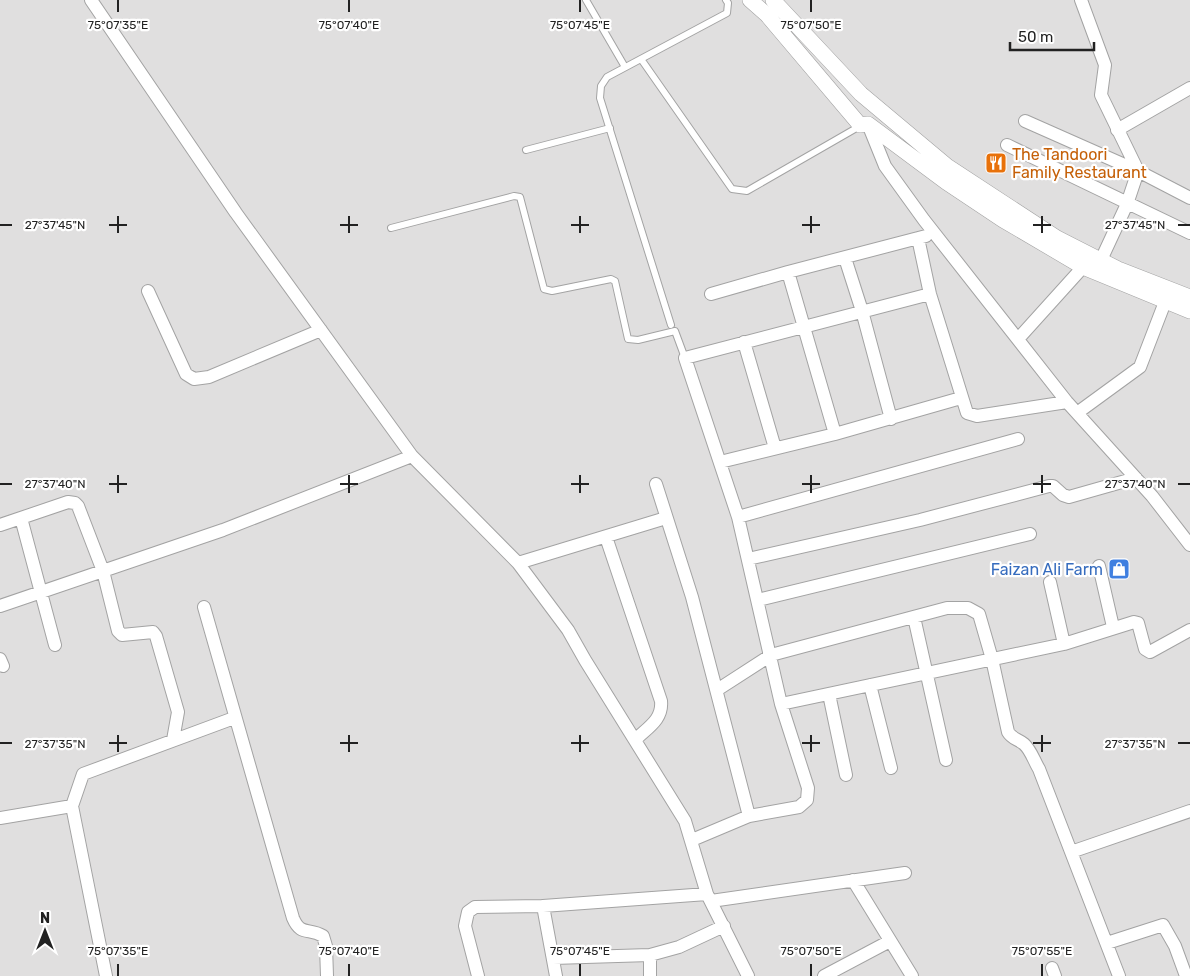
<svg xmlns="http://www.w3.org/2000/svg" width="1190" height="976" font-family="Rubik,sans-serif">
<rect width="100%" height="100%" fill="#f2ede9"/>
<path fill="#e0dfdf" d="M0,0H1190V976H0Z"/>
<g fill="none" stroke-linecap="round" stroke-linejoin="round">
<g stroke="#a3a3a3" stroke-width="8">
<path id="service" d="M586,0L625,67
M641,59L732,189L747,191L860,126
M526,150L610,128
M391,228L514,196L520,197L544,289L552,291L611,279L615,281L628,339L638,340L675,331L685,358
M671,325L600,98L601,86L607,77L727,13L728,3L726,0"/>
</g>
<g stroke="#a3a3a3" stroke-width="14">
<path id="minor" d="M91,0L236,213L412,456L518,563L568,630L585,660L685,821L707,894L748,976
M1081,0L1105,65L1101,95L1138,171L1127,204L1101,260
M1025,121L1138,171L1190,198
M868,124L885,166L924,220L1067,402L1152,496L1190,545
M1117,130L1190,88
M1007,145L1190,233
M918,238L930,294L967,413L977,416L1067,402
M845,258L862,311L891,419
M788,272L926,236
M148,291L186,374L194,379L209,377L321,330
M711,294L788,272L835,434
M1018,339L1083,267
M744,342L775,448
M1077,413L1140,367L1165,302
M720,462L835,434L961,398
M656,484L692,597L749,816L692,840
M738,517L1018,439
M21,518L55,645
M0,525L68,502L75,503L78,506L103,571L118,631L122,635L153,632L156,636L178,712L173,740
M606,537L661,701C663,720 647,728 635,740
M748,559L920,520L1049,486H1053L1063,495L1069,497L1136,478
M518,563L666,518
M1099,566L1113,627
M1050,582L1064,644
M758,600L1030,534
M0,606L223,530L412,456
M204,607L293,918C301,937 309,927 323,936L326,946L327,976
M914,617L946,760
M0,659L3,666
M870,685L891,768
M717,690L771,655L947,608H968L979,614L992,659L1008,732C1012,739 1018,739 1024,744C1031,750 1034,761 1039,769L1119,976
M829,694L846,775
M781,704L1064,644L1134,622L1138,623L1145,649L1150,652L1190,630
M72,806L83,774L234,718
M749,816L799,807L807,800L808,788L781,704L738,517L685,358L930,294
M0,818L72,806L106,976
M1071,852L1190,811
M853,880L912,976
M711,901L905,873
M543,906L556,976
M1107,943L1163,925L1175,946L1186,976
M650,955V976
M553,958L650,955L679,947L724,926
M1052,968L1055,976
M478,976L465,926L468,912L475,907L543,906L707,894
M824,976L890,941"/>
</g>
<g stroke="#a3a3a3" stroke-width="16">
<path id="tertiary" d="M750,0L767,15L860,125L868,124L946,182L1003,220L1083,267L1190,311
M773,0L861,94L947,166L1057,238L1118,269L1190,297"/>
</g>
<use href="#service" stroke="#fff" stroke-width="6"/>
<use href="#minor" stroke="#fff" stroke-width="12"/>
<use href="#tertiary" stroke="#fff" stroke-width="15"/>
</g>
<path fill="none" stroke="#222" stroke-width="2" d="M118,0V12M349,0V12M580,0V12M811,0V12M118,216V233M349,216V233M580,216V233M811,216V233M1042,216V233M0,225H12M109,225H127M340,225H358M571,225H589M802,225H820M1033,225H1051M1178,225H1190M118,475V493M349,475V493M580,475V493M811,475V493M1042,475V493M0,484H12M109,484H127M340,484H358M571,484H589M802,484H820M1033,484H1051M1178,484H1190M118,735V752M349,735V752M580,735V752M811,735V752M1042,735V752M0,743H12M109,743H127M340,743H358M571,743H589M802,743H820M1033,743H1051M1178,743H1190M118,964V976M349,964V976M580,964V976M811,964V976M1042,964V976"/>
<defs>
<g id="restaurant-square" transform="scale(1.125)"><rect x="-9" y="-9" width="18" height="18" rx="4" fill="#e8710a" stroke="#fff"/><path d="M-5-6h1v4h1v-4h1v4h1v-4h1v5L-1.5 .5V6h-2V.5L-5-1ZM5-6V6H3V1.5H1.5Q1.5-4 5-6Z" fill="#fff"/></g>
<g id="shop-square" transform="scale(1.125)"><rect x="-9" y="-9" width="18" height="18" rx="4" fill="#3f7fe0" stroke="#fff"/><path d="M-5-2.5h2.3a2.7 3.5 0 0 1 5.4 0H5L5.5 6h-11ZM-1.5-2.5h3a1.5 2.3 0 0 0-3 0Z" fill="#fff"/></g>
</defs>
<g fill-rule="evenodd">
<use href="#restaurant-square" x="996" y="163"/>
<use href="#shop-square" x="1119" y="569"/>
</g>
<g text-anchor="middle" dominant-baseline="central" stroke-width="4.5" stroke-linejoin="round" paint-order="stroke">
<g font-size="16" fill="#c56008" stroke="#fff" text-anchor="start">
<text x="1012" y="154">The Tandoori<tspan x="1012" dy="18">Family Restaurant</tspan></text>
</g>
<g font-size="16" fill="#366cbe" stroke="#fff" text-anchor="end">
<text x="1103" y="569">Faizan Ali Farm</text>
</g>
</g>
<g font-size="12" text-anchor="middle" fill="#222" stroke="#fff" stroke-width="4.5" stroke-linejoin="round" paint-order="stroke">
<text x="118" y="29">75°07'35"E</text>
<text x="349" y="29">75°07'40"E</text>
<text x="580" y="29">75°07'45"E</text>
<text x="811" y="29">75°07'50"E</text>
<text x="55" y="229">27°37'45"N</text>
<text x="1135" y="229">27°37'45"N</text>
<text x="55" y="488">27°37'40"N</text>
<text x="1135" y="488">27°37'40"N</text>
<text x="55" y="748">27°37'35"N</text>
<text x="1135" y="748">27°37'35"N</text>
<text x="118" y="955">75°07'35"E</text>
<text x="349" y="955">75°07'40"E</text>
<text x="580" y="955">75°07'45"E</text>
<text x="811" y="955">75°07'50"E</text>
<text x="1042" y="955">75°07'55"E</text>
</g>
<g transform="translate(45 931)" stroke="#ffffff" stroke-width="4" paint-order="stroke">
<path d="M0-4L9 19L0 12L-9 19Z" fill="#222222"/>
<text y="-8" font-size="14" font-weight="bold" text-anchor="middle" fill="#222222">N</text>
</g>
<path d="M1010 42v8h84v-8" fill="none" stroke="#222222" stroke-width="2.5"/>
<text x="1018" y="42" font-size="15" fill="#222222" stroke="#ffffff" stroke-width="4" paint-order="stroke">50 m</text>
</svg>
